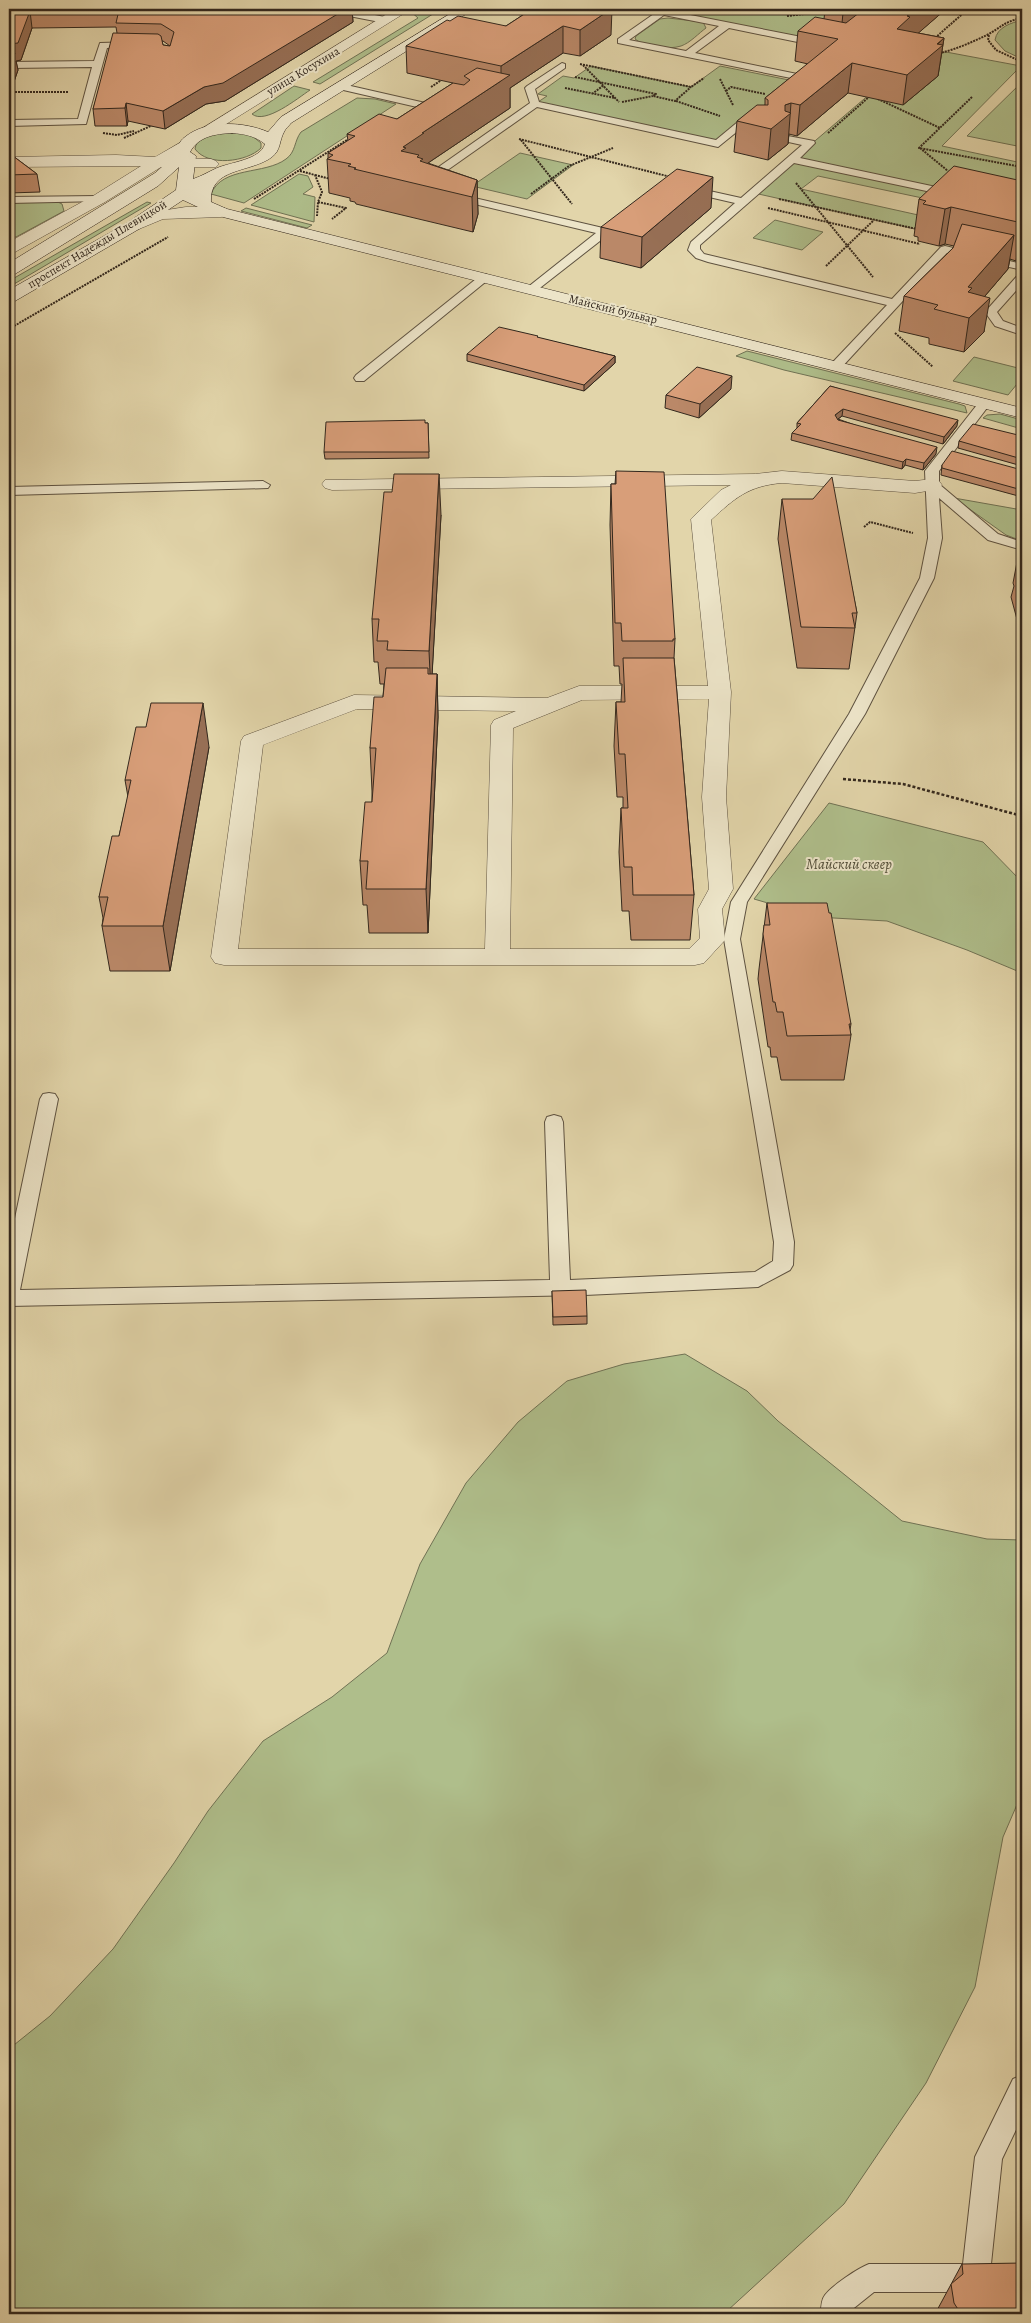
<svg xmlns="http://www.w3.org/2000/svg" width="1031" height="2323" font-family="Alegreya,serif">
<rect width="100%" height="100%" fill="#e2d5aa"/>
<filter id="stains"><feTurbulence type="fractalNoise" baseFrequency=".004" numOctaves="4"/><feColorMatrix values="0 0 0 0 .2 0 0 0 0 .09 0 0 0 0 .02 0 0 0 .5 -.17"/></filter>
<radialGradient id="worn" r=".72"><stop offset=".6" stop-color="#630" stop-opacity="0"/><stop offset="1" stop-color="#630" stop-opacity=".3"/></radialGradient>
<path fill="#afbe8b" stroke="#707254" d="M412,9H441L320,84L313,82L418,18L409,10Z
M677,9H864L812,39L683,15L678,12Z
M668,18L703,22L706,28C699,33 690,43 681,46C669,50 644,47 635,39L636,36L660,19Z
M1022,20V59L1005,51L995,40C997,27 1011,23 1022,20Z
M946,52L1021,66L942,146L1022,163V219L818,176L801,189L1022,238V267L999,262L1009,250L754,193L912,58Z
M591,66L691,87L720,66L794,81L718,144L535,104L547,96L538,94L563,76L574,78Z
M1022,82V147L967,136Z
M294,86L310,90C298,98 265,125 252,114Z
M357,98L375,99L396,104L244,203L211,194C222,166 265,175 286,159C296,152 294,141 301,132Z
M241,133L251,135L261,143V148C247,162 208,167 195,149C197,131 228,133 241,133Z
M520,153L573,165L527,199L472,186Z
M299,174L308,176L313,187L303,194L315,197L314,222L251,205Z
M20,202H58L62,204L64,211L16,237L9,238V205Z
M147,202L151,203L9,287V281Z
M246,208L312,225L307,228L241,211Z
M775,220L823,232L802,250L753,238Z
M747,351L959,404L965,406L967,413L784,370L736,356Z
M974,357L1022,369V378L1008,395L953,381Z
M1000,414L1022,420V429L983,418L987,415Z
M954,498L1022,510V541L1006,535Z
M829,803L983,842L1022,882V973L967,950L887,921L816,917L754,899Z
M685,1354L747,1391L778,1421L902,1521L987,1539L1022,1540V1793L1003,1837L975,1987L926,2083L844,2204L727,2311L720,2314H9V2049L50,2016L113,1949L174,1863L208,1811L263,1741L332,1697L387,1653L420,1564L466,1483L518,1422L567,1381L624,1364Z"/>
<g fill="none" stroke-linecap="round" stroke-linejoin="round">
<g stroke="#5e5240" stroke-width="2">
<path id="service" d="M282,9H344L385,17L390,20L385,23L344,15L303,16Z
M503,9H522L556,17L551,20L508,12Z
M661,9H671L670,11L822,41L827,44L822,47L729,28L695,53L802,75V79L784,92L779,89L791,78L618,43V39ZM664,15L719,26L686,51L629,40Z
M135,42L140,45L138,47L107,48L86,124L9,126V120L78,119L92,67L9,68V62L94,61L100,43Z
M562,63L565,64V68L535,89L539,102L716,140L751,111H759L760,113L718,147L537,107L439,176L437,183L443,189L453,193L603,228L610,225L614,226V230L536,291L532,292L526,289L528,287L596,233L445,197L435,193L427,183L430,173L530,103L525,88L527,86Z
M342,84L443,107L448,110L443,113L339,89L337,87Z
M788,136L814,141L815,143L800,158L955,191L960,194L955,197L794,163L700,245V249L704,254L892,299L941,247L945,246L1022,264V270L947,253L840,369H832L830,366L832,363L887,305L708,262L696,258L688,250L691,242L735,203L683,191V187L687,186L741,198L802,145L784,141V137Z
M99,196L103,197V201L9,203V197Z
M485,274L491,277L489,279L364,381H356L354,378L356,375L481,275Z
M1022,274V284L997,312L1003,321L1022,328V335L995,326L985,312L1018,275Z
M984,400L990,404L939,471V484L998,534L1022,542V550L988,540L939,498L942,538L934,578L865,714L747,902L740,939L794,1242L793,1265L790,1270L758,1287L585,1295L9,1306V1247L40,1099L43,1094L49,1093L55,1094L58,1099L20,1290L550,1280L545,1122L547,1117L554,1115L561,1117L563,1122L570,1280L755,1272L773,1261L774,1242L724,939L731,902L849,714L920,578L928,538L925,471L980,401Z
M263,481L270,485L268,488L9,495V487Z
M1022,2075V2117L1002,2159L991,2264H1022V2292H874L849,2312V2314H821C821,2308 821,2300 825,2295C834,2284 857,2269 869,2264H963L975,2157L1013,2079Z"/>
</g>
<g stroke="#5e5240" stroke-width="1">
<path id="minor" d="M395,9H411L207,136H197L195,133Z
M185,140L193,145L175,158L211,159L216,161L219,164L216,167H161L105,202L15,252L9,254V242L93,196L141,166L9,167V157L116,155L155,157Z
M186,207H221L227,209L229,212L227,215L221,217L163,219L139,229H127L125,226L127,223L154,212Z
M782,471L915,481L932,479L939,481L942,485L939,489L915,493L782,483C748,486 735,498 711,520L731,692L726,797L733,889L722,909L725,940L704,963L695,965H224L215,963L211,957L241,741L244,736L354,695L547,698L579,686H708L691,519L721,490L731,485L332,490L325,488L322,484L325,480L755,474ZM709,699L702,797L709,889L698,909L700,938L689,949H510L513,728L582,700ZM357,709L516,711L494,720L491,725L485,949H238L263,745Z"/>
</g>
<g stroke="#32271d" stroke-width="1">
<path id="secondary" d="M458,9H474L291,123C289,126 285,129 284,132C279,141 281,150 272,157C251,173 209,167 211,202L227,209L1022,408V418L215,215L183,200L139,229L15,301L9,302V290L127,223L176,190L179,167L158,186L15,274L9,275V263L155,173C162,167 169,161 174,153C178,148 179,141 185,137C207,119 245,122 268,132L281,117ZM232,133C245,134 255,136 265,144C260,160 231,162 217,168C208,172 202,176 193,179L196,156L190,152C199,136 215,134 232,133Z"/>
</g>
<path stroke="#32271d" stroke-width="2" stroke-dasharray="2 1" stroke-linecap="butt" d="M780,9L792,15
M793,15L801,9
M787,16L828,11
M989,35L988,40L996,50L1022,62
M935,38L968,9
M939,53C955,50 972,42 987,35C1002,27 1003,22 1022,18
M580,64L691,87L704,78
M583,65L619,102
M575,77L656,94L653,96L675,101L691,87
M720,79L733,105
M431,87L443,79
M565,88L615,98
M726,91L731,87L765,94
M9,92H68
M592,94L604,85
M972,97L919,148L1022,167
M878,99L940,128
M676,101L720,116
M622,102L653,96
M103,133L117,135L134,131
M828,133L870,96
M124,138L153,125
M519,139L671,177
M521,140L572,204
M920,148L948,171
M300,171L315,175L322,192L318,202L317,216
M315,175L331,179
M796,183L873,277
M531,194L569,166L613,148
M254,199L350,138
M779,199L917,229
M318,202L346,208L332,219
M768,208L920,244
M826,266L874,220
M9,329L168,237
M895,333L933,367
M864,527L870,522L913,533"/>
<path stroke="#32271d" stroke-width="2.5" stroke-dasharray="3 2" stroke-linecap="butt" d="M843,779L903,784L1022,816"/>
<use href="#service" fill="#ece4c8" fill-rule="evenodd"/>
<use href="#minor" fill="#ece4c8" fill-rule="evenodd"/>
<use href="#secondary" fill="#ece4c8" fill-rule="evenodd"/>
</g>
<path fill="#ba8868" stroke="#32271d" fill-rule="evenodd" d="M9,9H352L353,22L225,101L206,104L165,129L128,121L127,126H95L93,109L117,33L116,27L32,28L21,60L16,61L18,70L9,96ZM162,41H163L170,46L163,45Z
M532,9L611,35L580,56L563,53L510,88V108L428,163L477,180L478,214L473,232L356,204L355,202L350,201V198L329,193L327,159L328,158V153L348,141L347,134L397,119L453,83L407,73L406,46L506,26Z
M826,9H946L918,33L944,38L938,76L903,105L848,93L797,136L789,134L788,144L768,160L734,152L737,121L765,105V98L808,64L795,61L798,31L824,19L825,10Z
M9,153L37,174L40,192L9,193Z
M1022,181V253L1016,261L1010,259L1008,269L985,296L984,332L964,352L929,344V338L899,331L904,296L953,248L954,246L945,244L939,246L918,241V237L914,236L919,199Z
M711,208L641,268L600,258L601,227Z
M538,338L615,356V363L584,391L467,361V354Z
M830,386L957,426L943,444L842,416L838,419L936,454L923,470L905,465L902,469L791,440L792,433L797,428V423Z
M731,389L699,418L665,408L666,395Z
M425,423H428L429,458L325,459L324,452Z
M1022,436V466L958,448L959,441Z
M942,465L1022,470V497L941,475Z
M616,471L675,639L674,658L694,895L690,940H631L629,911H622L619,852L621,808H623V797H617L614,746L616,702H621L622,684H620L619,666H614L610,525L611,484H615Z
M782,499L848,568L857,613L849,669L797,668L778,539Z
M441,515L432,674H437L438,717L428,933H369L367,905H363L360,861L372,802V791L370,748L383,697L384,684H380L378,662H374L372,619Z
M1021,541H1022V638L1011,597L1014,586L1013,583Z
M209,747L170,971H110L102,926L103,918L99,897L119,836L128,797L125,780Z
M767,903L851,1024L850,1030L851,1035L844,1080H781L777,1057H771L770,1047H768L758,979L759,969Z
M552,1291L587,1316V1324L553,1325Z
M962,2264L1022,2314H935Z"/>
<path fill="#976f55" stroke="#32271d" d="M346,9H352L353,22L225,101L206,104L165,129L163,111L204,87Z
M611,9H612L611,35L580,56V30Z
M849,9H882L840,43L843,13Z
M916,9H946L907,43L897,29L907,16Z
M30,11L32,28L21,60L16,61L18,70L9,96V44Z
M563,26V53L510,88V108L425,165L401,151L403,147L422,133L501,81V66Z
M944,38L938,76L903,105L907,75Z
M852,63L848,93L797,136L800,105Z
M126,103L128,121L127,126L125,108Z
M791,103L788,144L768,160L771,129L785,105Z
M713,177L711,208L641,268L642,237Z
M477,180L478,214L473,232L472,197Z
M951,207L945,244L939,246L945,209Z
M1022,223V253L1016,261Z
M1014,235L1008,269L967,317L968,287Z
M990,298L984,332L964,352L969,318Z
M615,356V363L584,391V385Z
M732,376L731,389L699,418L700,404Z
M843,409L842,416L834,422L835,415Z
M958,420L957,426L943,444L944,437Z
M937,447L936,454L923,470L924,463Z
M906,459L905,465L902,469L903,462Z
M439,474L441,515L431,694L429,651Z
M437,674L438,717L428,933L426,889Z
M203,703L209,747L170,971L163,926Z"/>
<path fill="#d89e79" stroke="#32271d" d="M9,9H346L223,83L204,87L163,111L126,103L125,108L93,109L113,33L158,34L161,36L163,45L170,46L174,32L161,24L116,23L119,10L30,11L18,43L9,44Z
M532,9H611L580,30L563,26L501,66L406,46L447,20L450,21L458,16L506,26Z
M826,9H849L843,13L825,10Z
M864,9H916L907,16L910,17L897,29L944,38L937,44L943,45L907,75L852,63L800,105L791,103L785,105V111L791,113L771,129L737,121L757,105H768V100L765,98L838,39L798,31L815,17L846,23Z
M9,52L15,53L9,70Z
M477,68L510,75L422,133H424L403,147L406,148L401,151L419,155L417,157L423,159L420,161L477,180L472,197L354,169L356,168L348,166L351,164L327,159L333,155L328,153L355,136L347,134L379,114L397,119L453,83L464,85L470,80L464,76Z
M9,153L37,174L9,175Z
M954,166L1022,181V223L951,207L945,209L923,204L926,201L919,199Z
M677,169L713,177L642,237L601,227Z
M962,224L1014,235L968,287L972,288L968,292L990,298L969,318L934,309L938,305L904,296L953,248Z
M499,327L538,336L537,337L615,356L584,385L467,354Z
M697,367L732,376L700,404L666,395Z
M830,386L958,420L944,437L843,409L835,415L838,420L937,447L924,463L906,459L903,462L792,433L801,424L797,423Z
M425,420V423H428L429,452H324L326,422Z
M973,424L1022,436V459L959,441Z
M952,451L1022,470V490L942,468V465Z
M616,471L664,472L675,639H673V641H622L621,623H615L611,484H616Z
M394,474H439L429,651L387,650L388,641H377L379,619H372L384,492H392Z
M832,477L857,613H852L855,628L801,627L782,499H813Z
M1020,555H1022V564Z
M623,658H674L694,895H633L632,867H624L621,808H628L625,754H619L616,702H625Z
M386,668H428V674H437L426,889H366L368,861H360L365,802H372L376,748H370L374,697H383Z
M151,703H203L163,926H102L108,897H99L112,836H119L131,780H125L136,727H146Z
M767,903H827L829,913H831L851,1024H849L851,1035L787,1036L783,1012H777L775,1002H773L763,934L764,925H770Z
M586,1290L587,1316L553,1317L552,1291Z
M1022,2263V2314H961L954,2303L951,2284L963,2274L962,2264Z"/>
<g text-anchor="middle" dominant-baseline="central" stroke-width="4" stroke-linejoin="round" paint-order="stroke">
<g font-size="12" fill="#32271d" stroke="#ece4c8">
<text transform="translate(303 71) rotate(-31)">улица Косухина</text>
<text transform="translate(97 244) rotate(-31)">проспект Надежды Плевицкой</text>
<text transform="translate(613 309) rotate(14)">Майский бульвар</text>
</g>
<g font-size="15" font-style="italic" fill="#514d38" stroke="#ece4c8">
<text x="849" y="864">Майский сквер</text>
</g>
</g>
<rect width="1031" height="2323" fill="none" stroke="#e2d5aa" stroke-width="30"/>
<rect x="10" y="10" width="1011" height="2303" fill="none" stroke="#32271d" stroke-width="2.5"/>
<rect x="15" y="15" width="1001" height="2293" fill="none" stroke="#32271d"/>
<rect width="100%" height="100%" filter="url(#stains)"/>
<rect width="100%" height="100%" fill="url(#worn)"/>
</svg>
